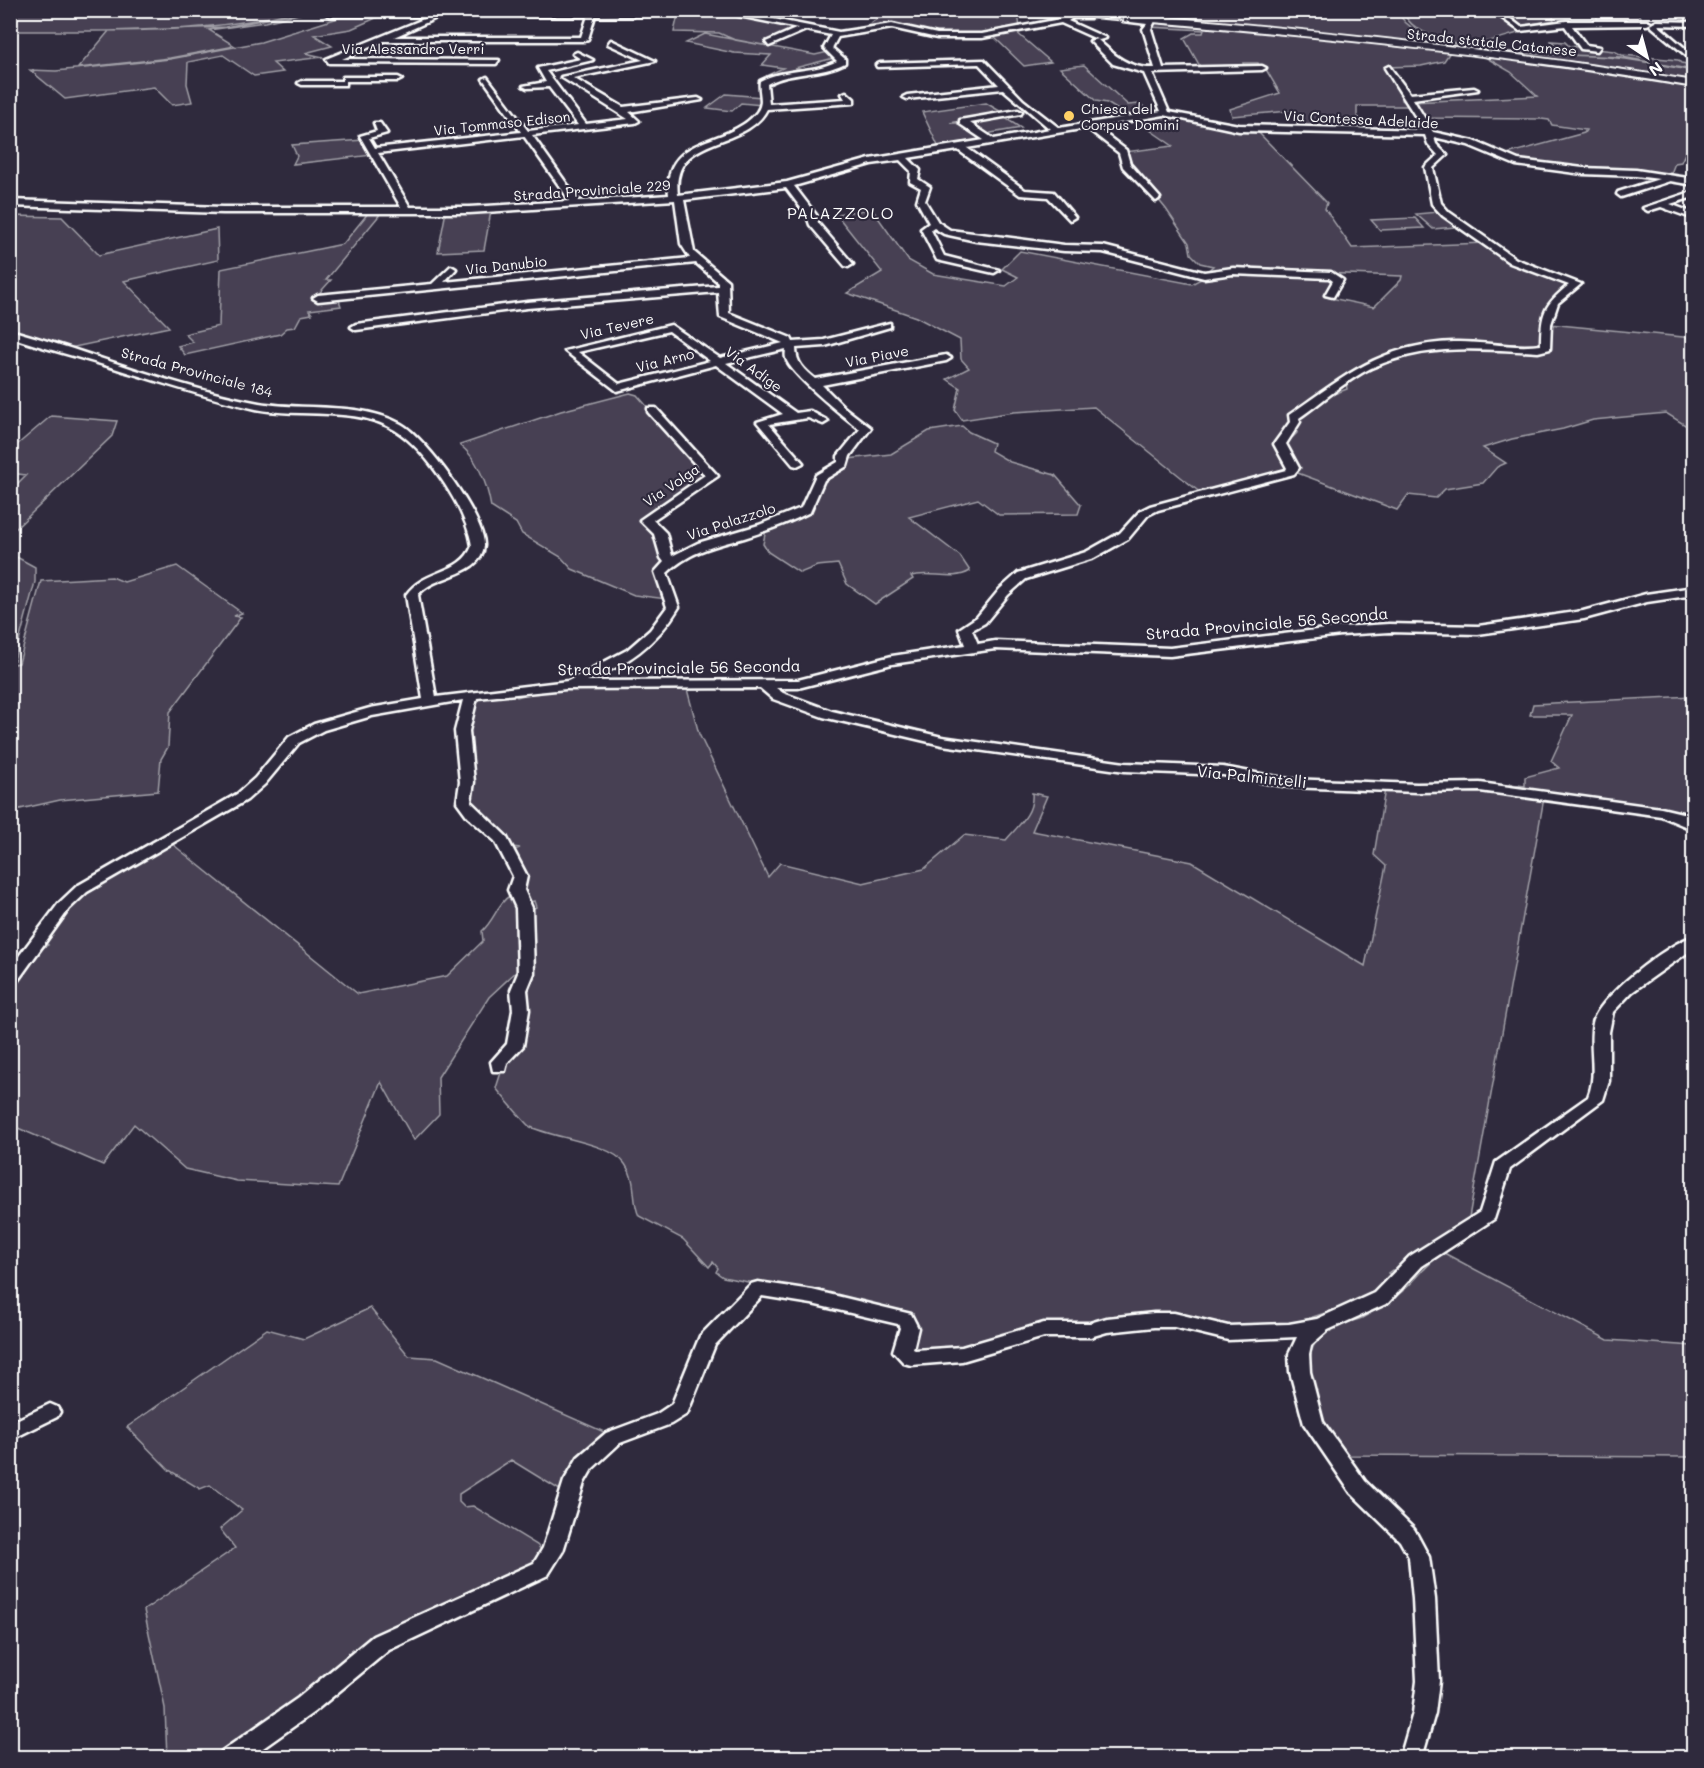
<svg xmlns="http://www.w3.org/2000/svg" width="1704" height="1768" font-family="Mali,sans-serif">
<rect width="100%" height="100%" fill="#2f2a3d"/>
<filter id="ink" filterUnits="userSpaceOnUse"><feTurbulence type="fractalNoise" baseFrequency=".0167" numOctaves="2"/><feDisplacementMap in="SourceGraphic" scale="12" xChannelSelector="R" yChannelSelector="G"/><feConvolveMatrix kernelMatrix="1 2 1 2 8 2 1 2 1" color-interpolation-filters="sRGB"/></filter>
<g filter="url(#ink)">
<path fill="#464152" stroke="#a2a0a8" stroke-width="1.5" d="M1165,10L1398,11C1414,58 1565,53 1607,57C1636,59 1665,66 1693,71V80L1576,62L1161,16Z
M1403,10L1491,11L1514,29L1529,30C1511,34 1493,42 1474,44C1455,47 1407,32 1403,10Z
M10,11H296C203,36 106,30 11,31Z
M308,11L322,12H307L265,22L209,30L235,46L170,58L78,68L109,31L225,27Z
M1498,11H1551L1554,20L1519,26Z
M1594,11H1635L1641,17L1639,22H1599Z
M886,13H1018L1020,28L991,34L938,35L899,26L863,28Z
M351,14H385L351,29L314,35L332,46L305,53L323,57L273,63L283,72L254,76L223,55L188,62L187,84L192,102L172,105L154,87L65,99L30,70L56,71L170,59L261,42Z
M733,14L803,28L762,45L735,40L719,33L674,32L678,15Z
M1158,20L1450,52L1444,61L1421,66L1386,67L1404,99L1402,100L1409,106H1357V116L1369,128L1299,127L1290,111L1232,116L1230,109L1280,93L1264,66H1259L1258,63H1243L1244,67L1201,68L1184,38L1193,33H1203L1204,30L1150,27Z
M1016,32L1051,62L1024,66L993,36Z
M705,34L815,55L828,52L834,58L795,68L815,71L766,76L783,68L762,65L771,55L734,53L686,43Z
M1551,41L1565,42L1569,46L1614,51L1622,55L1678,60L1681,63L1693,65V70L1622,57L1569,55Z
M1485,57L1651,77L1693,87V158L1685,157L1688,151H1686L1681,162L1675,163L1670,176L1629,169H1593L1543,164L1503,155L1584,133L1586,130L1552,125L1549,120L1541,119L1424,118L1418,110L1421,109L1415,108L1411,102L1537,96L1511,72Z
M1084,65L1128,105L1140,104L1152,113L1126,115L1107,103L1096,101L1060,68Z
M726,94L762,97V105L741,103L732,111L707,108Z
M986,103L1003,113L950,123H958L984,140L939,148L922,112Z
M1156,115C1190,113 1222,129 1257,131L1327,203L1325,209L1352,248L1485,243L1521,266L1574,283L1551,301L1544,324L1543,347L1449,343L1399,349L1400,351C1359,367 1325,393 1289,417L1292,423L1279,435L1276,443L1290,470L1202,494L1094,407L1014,412L962,420L955,410L960,388L947,379L969,368L961,359L960,340L916,317L847,293L882,272L836,214L872,209L908,260L933,274L1006,286L1018,277L1002,269L1020,251L1192,284C1218,265 1294,275 1327,275L1334,279L1326,297L1374,307L1401,280L1402,276L1237,270L1204,274L1213,266L1200,263L1191,254L1189,243L1166,209L1131,166L1124,152L1173,146L1134,119Z
M1002,116L1021,128L991,133L986,137L967,123Z
M364,140L373,155L293,164L297,156L292,145Z
M446,211H491L484,250L438,252Z
M369,212H382L326,280H331L314,299L338,297L341,306L309,310L312,314L301,316L295,327L287,328L280,334L185,355L178,346L193,342L185,334L219,326L221,269L343,244Z
M1438,212L1456,227L1433,229L1416,214Z
M10,216L62,217L99,255L217,229L218,260L124,281L169,327L65,349L11,331Z
M1415,218L1424,228L1380,230L1371,220Z
M1549,324L1693,338V430L1666,413L1593,420L1563,429L1512,439L1483,448L1506,463L1497,467L1483,483L1445,489L1436,498L1408,495L1397,510L1295,472L1296,469L1293,456L1284,444L1286,436L1293,437L1297,433L1296,418L1321,399L1347,389L1346,383L1369,368L1407,352L1501,347L1545,351L1549,349Z
M630,393L637,395L708,476L642,520L657,534L666,562L667,599L634,595L572,569L561,557L522,534L516,523L491,507C487,484 479,460 460,445L561,411Z
M51,416L117,421L112,436L11,533V490L26,475L11,473V450Z
M962,426L969,432L993,443L991,451L1010,462L1055,475L1081,505L1078,514L999,515L978,499L909,517L960,556L970,571C952,582 931,570 911,576L913,579L875,604L847,584L838,564L817,566L800,573L768,552L763,544L766,529L807,511L817,483L848,459L891,454L929,431Z
M11,554L35,567V582L13,664L19,663L41,581L112,577L124,582L177,566L242,613L234,616L241,617L170,712L168,747L161,759L158,791L60,800L11,811Z
M561,688L687,689L699,734L768,877L780,863L863,883L924,869L964,835L1006,840C1019,825 1034,813 1032,793L1047,796L1032,831L1192,862L1365,966L1386,866L1374,855L1385,789L1482,791L1488,794L1491,791L1544,798L1468,1223L1397,1271L1392,1270L1388,1273L1393,1276L1365,1300L1285,1326L1229,1329L1173,1316L912,1355L910,1341L917,1322L813,1295L723,1277L716,1272L718,1268L713,1262L709,1267L683,1239L639,1216C631,1199 638,1182 625,1164C610,1142 550,1138 529,1126C526,1124 499,1092 496,1088L505,1060L531,909L536,907L534,901L527,903L522,890L525,872L514,850L520,848L512,847L471,803L473,788L466,733L474,699L513,692L517,697L524,695L521,691Z
M1693,696L1694,807L1688,818L1506,787L1510,784L1525,786V777L1559,768L1551,761L1572,715H1530L1533,704Z
M170,842L358,994L447,976L483,941L482,931C494,921 498,902 511,895L521,911L519,969L489,997L438,1077L439,1114L414,1140L381,1082L338,1187L237,1181L185,1169L134,1124L103,1165L11,1125V987L37,951L48,945L44,942L70,905L87,891Z
M1444,1253L1608,1340L1693,1346V1457L1343,1455C1324,1430 1323,1423 1315,1393C1307,1362 1305,1338 1340,1324C1347,1322 1355,1321 1362,1318C1374,1312 1386,1303 1397,1295C1415,1284 1425,1263 1444,1253Z
M370,1308L409,1356L437,1358L611,1435L563,1492L511,1460L459,1494V1502L464,1507L473,1506L537,1545L546,1555L540,1565L397,1631L223,1757L167,1758L165,1708L144,1610L235,1548L220,1529L242,1510L210,1485L200,1489L169,1470L127,1427L267,1329L304,1339Z"/>
<g fill="none" stroke-linecap="round" stroke-linejoin="round">
<g stroke="#fff" stroke-width="5">
<path id="minor" d="M1491,10H1499L1521,27L1566,21H1647L1651,23L1647,25L1572,26L1586,45L1600,47L1597,51L1581,49L1565,26L1520,31Z
M320,11H734L839,32L892,24L937,34H982L1060,19L1070,14H1087L1090,18H1072L1068,21L1106,38L1099,40L1061,23L982,38H937L892,28L838,37L832,48L845,59V63C820,76 791,71 767,84L769,104L845,99L842,94L846,92L854,99V103L767,109C746,151 670,133 678,195L787,182L870,159L984,140L960,124V120L1018,110L1022,112L1021,114L970,123L994,139L1050,129L1003,89L907,99L903,97L907,95L999,85L979,64L877,67L876,65L880,63L984,60L1023,100L1059,128L1161,111L1144,73L1113,64L1090,41L1097,39C1115,56 1129,69 1155,68L1143,29L1147,24L1123,21L1126,17L1150,20L1157,17L1151,29L1163,68L1262,66L1266,68L1262,70L1152,73L1169,112L1239,125L1424,130L1385,68L1389,66L1410,94L1474,88L1478,90L1413,99L1433,132L1474,141L1518,160L1583,168L1636,170L1694,179V185L1670,181L1621,197L1617,194L1618,192L1659,179L1636,176L1583,174L1516,165L1468,145L1434,137L1436,144L1447,155L1433,168L1441,203L1449,212L1516,259L1581,284L1558,303L1551,324L1550,349L1538,352C1478,349 1427,343 1371,368C1346,380 1322,402 1299,418L1300,422L1286,444L1299,468L1294,474L1158,510L1148,515L1128,539L1094,558L1026,579L1008,595L985,623L972,630L978,644L995,641L1170,648L1341,627L1389,624L1478,626L1583,611L1646,594L1694,587V595L1647,602L1584,619L1478,634L1389,632L1341,635L1170,656L995,649L892,664L798,688H776L783,693L832,711L942,737L1125,763L1223,767L1289,779L1417,784L1480,783L1661,808L1682,813L1694,820V830L1661,816L1480,791L1417,792L1289,787L1223,775L1125,771L942,745L823,717L773,699L760,688L566,689L477,698L469,731L474,782L471,802L506,836L527,876L524,890L532,908L534,973L527,990L529,1010L523,1046L507,1063L505,1071H493L491,1062L507,1044L513,1010L511,990L518,973L516,908L508,890L513,876L495,841L468,817L457,802L460,782L455,731L463,700L372,716L324,730L299,743L265,784L247,800L87,892L69,909L16,983L10,985V968L59,903L77,886L237,794L255,778L289,737L314,724L370,708L423,699L406,595C425,568 461,575 472,546C467,510 426,449 395,430C356,406 300,418 256,409C207,398 159,382 111,367C78,357 44,348 10,337V330C93,353 174,387 259,403C305,411 358,401 401,424C425,437 486,519 484,546C481,577 434,574 418,595L436,697L568,681L627,650L650,630L667,607L655,572L664,562L661,558L654,534L640,520L705,475L648,412V408H656L718,476L653,520L666,533L672,556L698,543L759,525L801,508L816,475L838,462V456L860,429C845,418 789,373 786,358C785,355 786,352 786,349L726,363L796,413L810,411L828,421L823,424L808,418L769,424L803,463L797,466L793,465L757,422L783,414L716,365L617,391L565,351L671,325L720,358L783,343L720,317L718,292L527,308L356,330L351,327L356,324L527,302L718,286V282L696,263L318,301L313,298L318,295L432,284L451,266L456,269L444,282L690,258L681,244L675,200L469,213H223L10,206V200L223,207H401L360,136L377,131L374,123H380L387,133L369,138L375,148L521,132L483,79L487,77L528,131L578,125L549,87L527,88L523,86L546,82L538,68L581,59L573,54L577,52L593,60L546,71L586,124L628,119L561,77L643,60L608,44L611,40L655,61L573,78L623,107L698,98L702,100L629,112L639,121L635,123L532,135L579,201L669,195C662,133 729,148 757,112C765,101 758,92 760,81C784,68 813,74 837,61L824,48L831,35L806,30L769,46L766,42L798,28L734,15L595,16L588,39L584,41H384L342,59L499,60L496,64L329,63L326,59L431,16H330ZM441,16H588L581,37H394ZM1164,115L1239,131L1425,135L1428,144L1438,155L1425,167L1432,204L1443,216L1510,263L1569,285C1544,305 1541,313 1541,345C1513,349 1482,341 1454,342C1382,344 1345,376 1289,415L1290,422L1274,444L1287,468L1286,470L1150,506L1140,511L1120,533L1086,552L1018,573L1000,589L977,617L959,629L965,645L892,656L798,680L587,681C626,665 657,644 679,607L667,573C690,551 715,546 744,538C766,531 789,523 810,512L824,480L847,466L850,456L871,428L845,408L822,385L946,361L951,358L946,355L815,379C804,370 796,363 796,348L825,346L890,327V323L824,340L793,342L791,338L729,313L728,281L694,252L684,200L786,188L807,216L810,225L845,266L848,267L853,264L818,223L817,216L794,186L871,164L900,160L911,171L910,182L921,188L917,201L929,223L921,229L937,260L994,273L999,270L944,256L931,230L934,228L944,234L976,241L1064,251L1103,252L1204,278L1233,274L1329,278L1333,281L1325,295L1333,297L1343,280L1331,272L1233,268L1204,272L1103,246L1064,245L950,230L938,222L925,201L930,187L918,179L920,170L908,158L958,150L1020,195L1048,197L1070,220L1075,217L1054,192L1025,190L967,148L1087,128L1119,153L1123,167L1156,201L1160,198L1130,164L1126,150L1096,127ZM524,136L570,201L469,207H410L378,153ZM669,331L710,361L619,384L578,352Z
M1657,21L1694,22V26L1658,25L1694,56V62L1650,25Z
M343,77H398L402,79L398,81H346V85H302L298,83L302,81H343Z
M1694,191V197L1670,204L1694,213V219L1661,207L1648,211L1643,208Z
M1694,936V948L1632,992L1613,1012L1609,1032V1081L1603,1100L1510,1169L1494,1219L1422,1266L1388,1303L1328,1330L1311,1345L1309,1354L1310,1372L1323,1422L1365,1481L1414,1529L1429,1557L1435,1599L1439,1681L1435,1713L1422,1758H1400L1413,1713L1417,1681L1413,1599L1409,1557L1400,1541L1351,1493L1304,1424L1290,1372L1289,1354L1297,1337L1228,1340L1174,1327H1154L1107,1332L1090,1337H1044L962,1361L911,1365L904,1363L893,1351L900,1328L898,1324L812,1304L762,1296L715,1345L687,1414L671,1424L620,1443L592,1469L584,1483L563,1551L548,1575L389,1650L314,1712L249,1758H219L222,1751L298,1698L373,1636L534,1563L543,1548L564,1481L578,1457L606,1433L657,1414L672,1404L700,1336L751,1284L758,1282L812,1290L911,1314L918,1328L913,1349L915,1350L962,1347L1044,1323H1090L1107,1318L1154,1313H1174L1228,1326L1289,1324L1317,1319L1374,1293L1410,1256L1480,1212L1496,1162L1588,1097C1598,1072 1588,1048 1593,1023C1597,998 1670,942 1694,936Z
M50,1404L57,1407L60,1412L57,1417L10,1440V1423Z"/>
</g>
<g stroke="#fff" stroke-width="4">
<path id="major" d="M315,10L1091,11C1292,27 1494,48 1694,81V87C1494,53 1292,33 1091,17Z"/>
</g>
<use href="#minor" fill="#2f2a3d" fill-rule="evenodd"/>
<use href="#major" fill="#2f2a3d" fill-rule="evenodd"/>
</g>
</g>
<circle fill="#ffd166" stroke="#2f2a3d" stroke-width="2" cx="1069" cy="116" r="6"/>
<g text-anchor="middle" dominant-baseline="central" stroke-width="4.5" stroke-linejoin="round" paint-order="stroke">
<g font-size="14" fill="#fff" stroke="#2f2a3d">
<text transform="translate(1492 42) rotate(6)">Strada statale Catanese</text>
<text x="413" y="48">Via Alessandro Verri</text>
<text transform="translate(1361 119) rotate(3)">Via Contessa Adelaide</text>
<text transform="translate(502 123) rotate(-6)">Via Tommaso Edison</text>
<text transform="translate(592 190) rotate(-4)">Strada Provinciale 229</text>
<text transform="translate(506 265) rotate(-6)">Via Danubio</text>
<text transform="translate(617 326) rotate(-13)">Via Tevere</text>
<text transform="translate(877 356) rotate(-11)">Via Piave</text>
<text transform="translate(665 360) rotate(-14)">Via Arno</text>
<text transform="translate(754 369) rotate(36)">Via Adige</text>
<text transform="translate(197 372) rotate(15)">Strada Provinciale 184</text>
<text transform="translate(671 485) rotate(-34)">Via Volga</text>
<text transform="translate(731 521) rotate(-18)">Via Palazzolo</text>
</g>
<g font-size="14" fill="#fff" stroke="#2f2a3d" text-anchor="start">
<text x="1081" y="108">Chiesa del<tspan x="1081" dy="16">Corpus Domini</tspan></text>
</g>
<g font-size="16" letter-spacing="1.5" fill="#fff" stroke="#2f2a3d">
<text x="841" y="212">PALAZZOLO</text>
</g>
<g font-size="16" fill="#fff" stroke="#2f2a3d">
<text transform="translate(1267 623) rotate(-5)">Strada Provinciale 56 Seconda</text>
<text transform="translate(679 667) rotate(-1)">Strada Provinciale 56 Seconda</text>
<text transform="translate(1252 776) rotate(6)">Via Palmintelli</text>
</g>
</g>
<rect width="1704" height="1768" fill="none" stroke="#2f2a3d" stroke-width="36"/>
<rect x="18" y="18" width="1668" height="1732" fill="none" stroke="#fff" stroke-width="2" filter="url(#ink)"/>
<g transform="translate(1647 57) rotate(144)" stroke="#2f2a3d" stroke-width="4.5" paint-order="stroke">
<path d="M0-4.5L10 22L0 15L-10 22Z" fill="#ffffff"/>
<text y="-9" font-size="16" font-weight="bold" text-anchor="middle" fill="#ffffff">N</text>
</g>
</svg>
